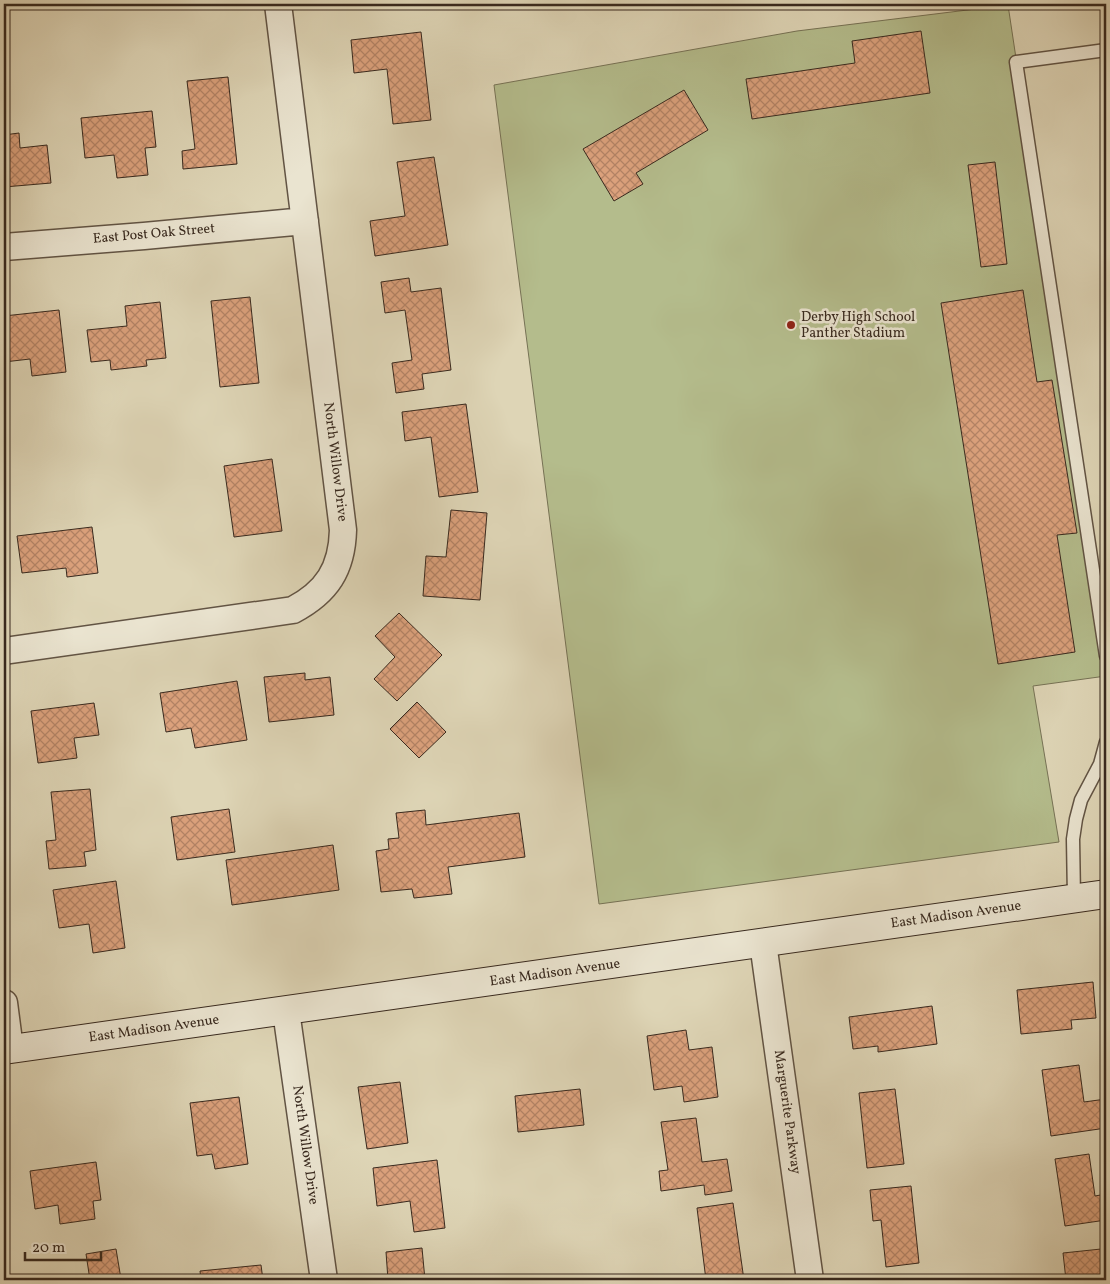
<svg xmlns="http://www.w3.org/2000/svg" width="1110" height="1284" font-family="Vollkorn,serif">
<defs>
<pattern id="building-cross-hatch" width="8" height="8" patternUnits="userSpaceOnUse" patternTransform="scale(1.25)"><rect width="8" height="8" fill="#dba17c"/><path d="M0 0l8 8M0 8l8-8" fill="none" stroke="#b38365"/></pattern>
</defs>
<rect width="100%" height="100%" fill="#ded5b6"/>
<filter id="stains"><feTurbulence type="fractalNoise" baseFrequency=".004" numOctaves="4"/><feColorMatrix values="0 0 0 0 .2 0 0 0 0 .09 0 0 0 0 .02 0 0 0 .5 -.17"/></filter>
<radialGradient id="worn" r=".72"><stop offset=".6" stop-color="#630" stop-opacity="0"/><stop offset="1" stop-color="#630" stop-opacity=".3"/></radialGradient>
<path fill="#b4bc8c" stroke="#767255" d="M1008,5L1106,656V676L1033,686L1059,842L599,904L494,85L797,31Z"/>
<path fill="url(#building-cross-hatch)" stroke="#38291e" d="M921,31L930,93L752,119L746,79L855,63L852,41Z
M421,32L431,120L393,124L387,69L354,73L351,40Z
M228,77L237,164L183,169L182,151L195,149L187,81Z
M684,90L708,130L636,173L643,184L614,201L583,149Z
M152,111L156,147L145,148L148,175L117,178L114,155L85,158L81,118Z
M19,133L20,148L47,145L51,183L4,187V135Z
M434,157L448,245L375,256L370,221L405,216L397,162Z
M995,162L1007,264L981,267L968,165Z
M409,278L411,292L441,288L451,370L422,374L424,389L396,393L392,363L412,360L405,310L385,313L381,282Z
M1023,290L1037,382L1052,380L1077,533L1057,535L1075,652L998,664L941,303Z
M250,297L259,383L220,387L211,301Z
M160,302L166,358L146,360L147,366L111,370L110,360L91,362L87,330L127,326L125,306Z
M59,310L66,372L32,376L30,359L4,362V316Z
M466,404L478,492L439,497L431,437L405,441L402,412Z
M272,459L282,531L234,537L224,466Z
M451,510L487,513L480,600L423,596L426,556L446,557Z
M92,527L98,573L67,577L66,568L22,573L17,536Z
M399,613L442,655L397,701L374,679L395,657L375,636Z
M305,673V680L330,677L334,715L269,722L264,677Z
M237,681L247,740L195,748L191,728L166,732L160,693Z
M417,702L446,732L419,758L390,729Z
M94,703L99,735L74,738L77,758L38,763L31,711Z
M90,789L96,850L84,852L86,866L49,869L46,841L56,840L51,792Z
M229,809L235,852L177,860L171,817Z
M425,810L426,825L519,813L525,857L448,867L452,894L414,898L412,889L381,892L376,851L389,849L388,839L399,838L396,813Z
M333,845L339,890L232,905L226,860Z
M116,881L125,948L93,953L89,924L59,928L53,890Z
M1093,982L1096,1018L1071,1020L1072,1029L1021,1034L1017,990Z
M932,1006L937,1044L878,1052V1046L853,1049L849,1017Z
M686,1030L689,1050L712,1047L718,1097L684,1102L682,1086L654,1090L647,1036Z
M1079,1065L1084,1102L1106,1099V1128L1051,1136L1042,1070Z
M400,1082L408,1143L367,1149L358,1087Z
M580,1089L584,1125L518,1132L515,1096Z
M895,1089L904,1164L867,1168L859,1093Z
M239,1097L248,1164L215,1169L212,1154L197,1156L190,1103Z
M696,1118L702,1162L727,1159L732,1191L705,1195L704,1185L661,1191L659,1171L668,1170L661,1122Z
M1089,1154L1095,1196L1106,1194V1220L1065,1226L1055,1159Z
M437,1160L445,1228L414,1232L410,1201L377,1206L373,1168Z
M96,1162L101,1200L93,1201L95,1219L60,1224L58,1205L35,1209L30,1171Z
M911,1186L919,1263L886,1267L881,1220L873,1221L870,1190Z
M733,1203L744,1280H706L697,1208Z
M422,1248L425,1280H388L386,1252Z
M116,1249L121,1279L90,1280L86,1254Z
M1101,1249L1104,1280H1066L1063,1253Z
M261,1265L263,1280H201L200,1271Z"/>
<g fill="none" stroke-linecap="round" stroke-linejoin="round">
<g stroke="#625444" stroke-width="15">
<path id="service" d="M1106,50L1016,62L1106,656
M1074,898L1073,839L1076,819L1081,800L1100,764L1106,742"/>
</g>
<g stroke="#625444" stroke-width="29">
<path id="minor" d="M4,247L144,236L305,221
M4,651L293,610C327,592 342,569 343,530L278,4
M763,943L810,1280
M4,1003L10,1049
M286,1011L324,1280"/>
</g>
<g stroke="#38291e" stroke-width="30">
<path id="secondary" d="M4,1050L1106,894"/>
</g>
<use href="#service" stroke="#eae4d0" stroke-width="12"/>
<use href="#minor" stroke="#eae4d0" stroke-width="26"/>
<use href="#secondary" stroke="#eae4d0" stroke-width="28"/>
</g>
<circle fill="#8f2418" stroke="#eae4d0" stroke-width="2" cx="791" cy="325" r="5"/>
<g text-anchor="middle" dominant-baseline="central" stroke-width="5" stroke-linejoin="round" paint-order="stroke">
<g font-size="14" fill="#38291e" stroke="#eae4d0">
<text transform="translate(154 234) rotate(-5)">East Post Oak Street</text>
<text transform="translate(335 462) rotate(83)">North Willow Drive</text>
<text transform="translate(956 915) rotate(-8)">East Madison Avenue</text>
<text transform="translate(555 973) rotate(-8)">East Madison Avenue</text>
<text transform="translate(154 1029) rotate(-8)">East Madison Avenue</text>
<text transform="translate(787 1112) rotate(82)">Marguerite Parkway</text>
<text transform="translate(305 1145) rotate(82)">North Willow Drive</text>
</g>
<g font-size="14" fill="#38291e" stroke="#eae4d0" text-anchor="start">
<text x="801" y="317">Derby High School<tspan x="801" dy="16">Panther Stadium</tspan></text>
</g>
</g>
<rect width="1110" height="1284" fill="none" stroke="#ded5b6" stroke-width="20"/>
<rect x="5" y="5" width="1100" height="1274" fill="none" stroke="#38291e" stroke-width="2.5"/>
<rect x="10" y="10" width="1090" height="1264" fill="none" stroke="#38291e"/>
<path d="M25 1252v8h76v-8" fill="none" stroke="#38291e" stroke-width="2.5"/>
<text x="32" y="1252" font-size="15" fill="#38291e" stroke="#eae4d0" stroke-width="4" paint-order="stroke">20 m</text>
<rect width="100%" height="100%" filter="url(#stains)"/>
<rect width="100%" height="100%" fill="url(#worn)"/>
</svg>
